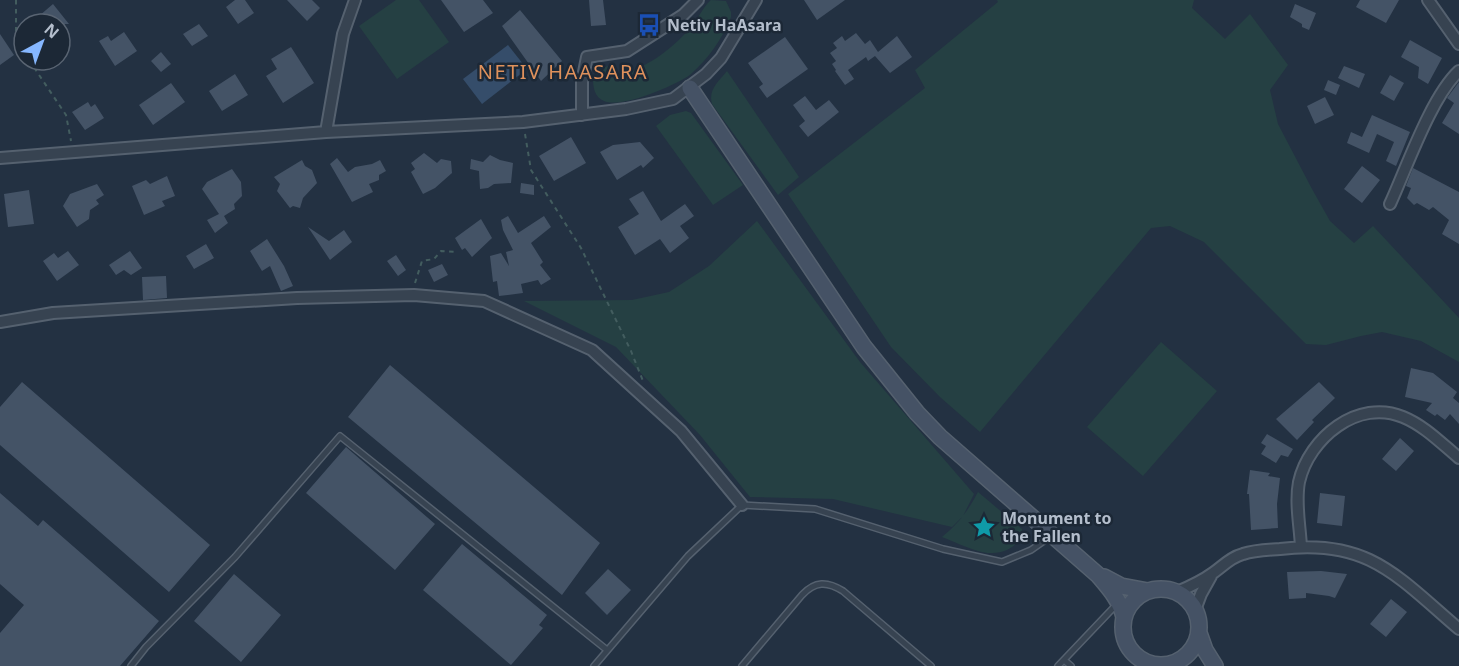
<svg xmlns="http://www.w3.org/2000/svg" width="1459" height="666" font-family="'Noto Sans',sans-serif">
<rect width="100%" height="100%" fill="#233142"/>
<path fill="#254043" d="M396,0H419L449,42L397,79L359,26Z
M711,0L726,1L731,12V17C723,38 708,59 691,74C677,85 621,109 604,101C594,97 593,87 593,77L602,68L608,66L611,78C642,71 671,51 691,27C698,19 703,7 711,0Z
M997,0H1194L1192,8L1225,39L1250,14L1288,65L1270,90L1278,124L1312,189L1330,221L1354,243L1373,226L1459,318V362L1421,341L1382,332L1361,336L1326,345L1306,344L1204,242L1170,226L1151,228L980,432L940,397L891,347L788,194L925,88L915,70L998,2Z
M727,71L799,177L778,195L712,104C708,90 718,82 727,71Z
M686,111L691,113L743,185L713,205L656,126L670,115Z
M757,221L860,362L974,494L963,516L952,527L833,499L750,497L700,435L616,347L524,301L632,300L669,292L709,266Z
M1161,342L1217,391L1143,476L1087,427Z
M978,492L1022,529C1022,544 1007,553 992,553C979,554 955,542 942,537C958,524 968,511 978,492Z"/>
<path fill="#354d6a" d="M508,45L527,69L482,104L463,79Z"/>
<path fill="#445366" d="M235,0H245L254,13L238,24L226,7Z
M287,0H312L320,8L307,21Z
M441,0H483L493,13L464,32Z
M589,0H603L606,25L591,26Z
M804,0H845L817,20Z
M1360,0H1399L1386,23L1356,7Z
M53,4L69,24H46L39,16Z
M1295,4L1316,13L1309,30L1302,27V24L1290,17Z
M520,10L562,61L541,81L502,26Z
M199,24L208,36L192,46L183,34Z
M124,32L137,51L115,66L99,41L108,36L111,41Z
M856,33L865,44L870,40L878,52L897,36L912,57L890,73L875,56L868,61L866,57L848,70L854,79L845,85L835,71L836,70L832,64L836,61L830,53L837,48L833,43L842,36L845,41Z
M0,34L14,55L0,65Z
M785,37L808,69L767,98L759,87L763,84L748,63Z
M1410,40L1442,58L1428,84L1418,78L1419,67L1401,57Z
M291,47L314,83L283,103L266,76L277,69L271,59Z
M161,52L171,64L161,72L151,61Z
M1344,66L1365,74L1359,88L1338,78Z
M235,74L248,95L222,111L209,91Z
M1390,75L1404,83L1394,101L1380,93Z
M1328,80L1340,85L1336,95L1324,90Z
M1459,82V134L1442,123L1454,103L1447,98Z
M171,83L185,102L153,125L139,105Z
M805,96L816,110L829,100L839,112L808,137L799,126L805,121L793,105Z
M1325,97L1334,115L1315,124L1307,106Z
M88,102L91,107L95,104L104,118L85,130L72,112Z
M1372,115L1410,132L1396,166L1386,161L1394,142L1377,134L1369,153L1347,143L1351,132L1362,137Z
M571,137L586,163L554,181L539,156Z
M640,142L654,158L643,168L641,165L617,180L600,152L613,145Z
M424,153L437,163L441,159L451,161L452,173L435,188L423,194L411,172L415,169L411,163Z
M490,155L500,160L513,163L511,183L494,184L488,188L480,189L479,171L470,169L471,159L483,162Z
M337,158L348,172L355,167L372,164L380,160L386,171L379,175V180L369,184L373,192L352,202L330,164Z
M302,160L305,166L312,170L317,183L303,198L300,208L293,206L290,208L277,191L280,184L274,177Z
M1362,166L1380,180L1362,203L1344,189Z
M1413,168L1459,192V244L1442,234L1449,220L1433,207L1429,210L1417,203L1414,205L1407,198L1411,188L1406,186Z
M232,169L241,182L242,196L234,204L235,209L224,216L228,223L215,233L207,220L219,214L202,189L207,182Z
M167,176L175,196L162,201L165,206L144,215L132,186L146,180L150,184Z
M521,183L534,185V195L520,193Z
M97,184L104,195L96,200L99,204L90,210L89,219L77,227L63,206L70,194Z
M29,190L34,224L8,227L4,194Z
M643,191L661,221L685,204L694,216L680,226L689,238L670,253L660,239L635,255L618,227L639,214L629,199Z
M508,216L518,233L544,216L551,227L531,243L543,262L540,265L551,279L541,285L538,280L521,284L523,293L499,296L497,281L493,282L490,256L501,253L509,266L506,252L513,250L503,230L501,220Z
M481,219L492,238L472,257L465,248L462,250L455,238Z
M308,227L329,241L344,230L352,242L330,260Z
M267,239L284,266L293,286L281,291L270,266L262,271L250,251Z
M206,244L214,258L194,269L186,256Z
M68,251L79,265L57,281L43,261L54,253L58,258Z
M130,251L142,268L131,275L124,270L116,275L109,265Z
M396,255L406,270L398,276L387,261Z
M442,264L448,275L434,282L428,270Z
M166,276L167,298L143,300L142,277Z
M390,365L600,543L562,595L348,417Z
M1411,368L1433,373L1457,392L1453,398L1459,403V424L1450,414L1445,420L1437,414L1435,416L1426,410L1432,403L1405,397Z
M22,382L210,545L169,592L0,445V407Z
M1319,382L1335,398L1312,420L1314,422L1297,440L1276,419Z
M1267,434L1293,449L1288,457L1281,455L1276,463L1261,454L1266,446L1261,443Z
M1400,438L1414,451L1396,471L1382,459Z
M346,447L435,524L395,570L306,493Z
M1250,470L1270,473L1268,476L1280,478L1277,504L1278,528L1251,530L1249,494H1247Z
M0,493L38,526L43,520L159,621L120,666H0V633L24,605L0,584Z
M1320,493L1345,496L1342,526L1317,523Z
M462,544L547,615L539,625L543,628L511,665L423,590Z
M608,569L631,590L607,615L585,593Z
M1321,571L1347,574L1335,598L1329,596L1306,593V598L1289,599L1287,572Z
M234,574L281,615L241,662L194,621Z
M1391,599L1407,612L1386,637L1370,624Z"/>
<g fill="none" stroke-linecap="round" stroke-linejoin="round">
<g stroke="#55616f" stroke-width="8">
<path id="lane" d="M1064,660L1071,666
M131,666L146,647L235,557L340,436L607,650
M594,666L688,556L742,505L815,509L943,549L1002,562L1031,550L1051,536
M742,666L802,595C815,581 827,581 843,591L931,666
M1058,666L1117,604"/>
</g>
<g stroke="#55616f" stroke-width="14">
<path id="street" d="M1428,0L1459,44
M582,115V82L587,57L627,51L683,15L698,0
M326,132L343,34L355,0
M0,158L326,132L523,122L626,109L673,99L706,74L721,58L756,0
M1390,204C1407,167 1431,97 1459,71
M0,322L53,313L297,298L414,295L484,301L592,350L681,431L742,505
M1301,547C1300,526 1295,503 1299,482C1309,438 1358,398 1403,417C1425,426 1442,444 1459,458
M1177,592C1189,587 1202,581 1213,573C1223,566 1231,557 1243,554C1255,550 1268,550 1280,549C1368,538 1397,576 1459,629
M1195,610L1201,594L1211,576"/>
</g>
<g stroke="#55616f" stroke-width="18">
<path id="secondary" d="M690,88L864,347L917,413L940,437L1098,575C1109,588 1120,600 1124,617
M1104,577L1121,586L1148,591
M1123 627a38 38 0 1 1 76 0a38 38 0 1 1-76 0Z
M1199,633L1205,650L1215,666"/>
</g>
<path stroke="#435d5f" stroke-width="2" stroke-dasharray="4.5 4.5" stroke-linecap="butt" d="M16,0V41L24,53
M29,60L66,115L71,141
M525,134L531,170L581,248L631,351L643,381
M415,283L422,261L434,259L441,251L456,252"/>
<use href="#lane" stroke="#374351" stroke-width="5"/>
<use href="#street" stroke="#374351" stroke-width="10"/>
<use href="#secondary" stroke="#455265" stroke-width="15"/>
</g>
<defs>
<g id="bus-bare" transform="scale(1.8)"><path d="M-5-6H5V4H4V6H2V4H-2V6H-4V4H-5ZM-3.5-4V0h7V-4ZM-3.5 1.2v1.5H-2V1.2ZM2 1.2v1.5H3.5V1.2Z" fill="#1a4fb4" stroke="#1c2836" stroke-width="2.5" paint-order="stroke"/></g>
<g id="sight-bare" transform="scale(1.8)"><path d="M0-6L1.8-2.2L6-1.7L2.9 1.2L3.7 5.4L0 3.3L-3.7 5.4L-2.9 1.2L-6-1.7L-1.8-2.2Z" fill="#0f9aa8" stroke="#1c2836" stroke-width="2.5" paint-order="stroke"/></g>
</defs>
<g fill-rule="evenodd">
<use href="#bus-bare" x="649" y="25"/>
<use href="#sight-bare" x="984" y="527"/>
</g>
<g text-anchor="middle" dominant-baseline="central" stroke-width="5" stroke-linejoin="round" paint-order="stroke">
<g font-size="16" font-weight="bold" fill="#b4becc" stroke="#1c2836" text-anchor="start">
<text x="667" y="25">Netiv HaAsara</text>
<text x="1002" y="518">Monument to<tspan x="1002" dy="18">the Fallen</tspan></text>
</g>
<g font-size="20" letter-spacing="1.5" fill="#df915c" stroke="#1c2836">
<text x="563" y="71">NETIV HAASARA</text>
</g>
</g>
<g transform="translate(42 42) rotate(41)"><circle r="28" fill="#1c2836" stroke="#596472" stroke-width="1.5"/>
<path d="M0-4.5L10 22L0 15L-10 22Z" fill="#86b7ff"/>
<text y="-9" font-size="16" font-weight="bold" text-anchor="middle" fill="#b4becc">N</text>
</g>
</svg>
